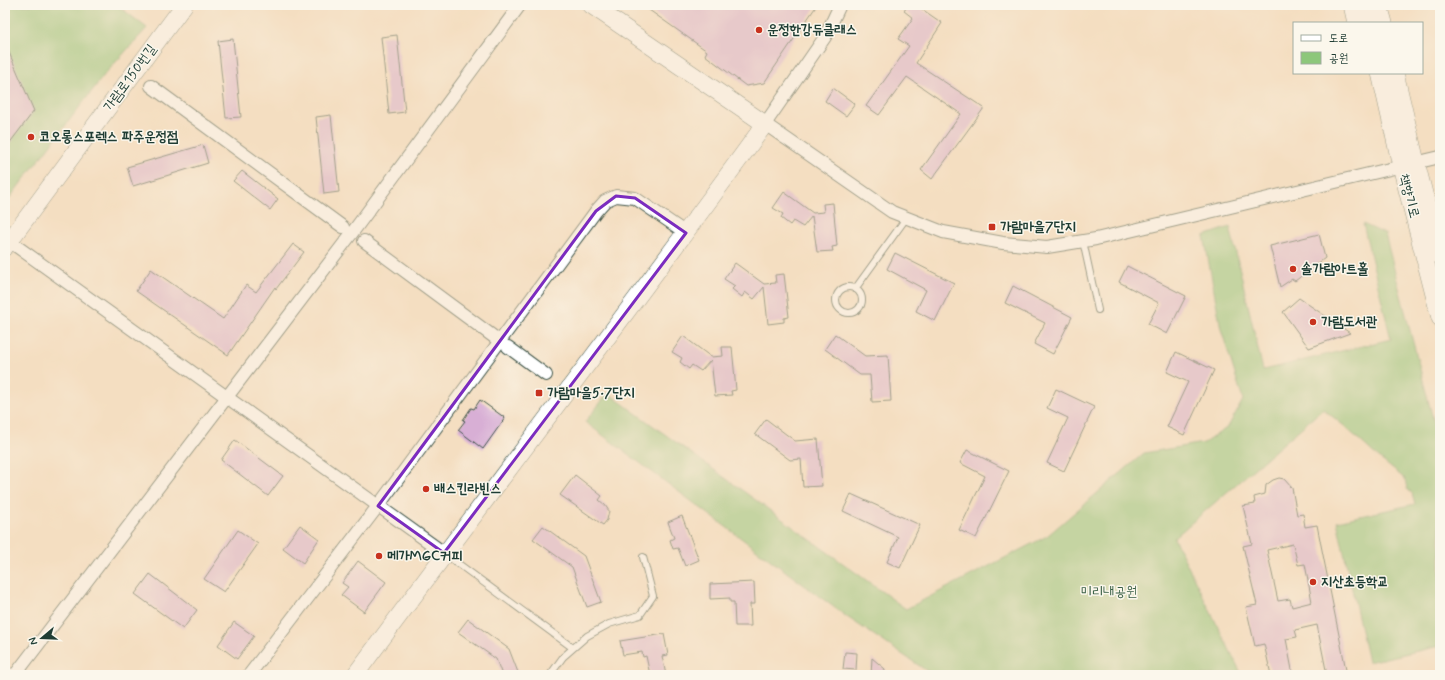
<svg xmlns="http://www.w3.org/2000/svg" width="1445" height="680" font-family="Mynerve,'Poor Story',sans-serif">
<rect width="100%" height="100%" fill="#fbf7ec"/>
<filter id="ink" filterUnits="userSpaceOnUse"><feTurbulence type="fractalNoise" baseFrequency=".025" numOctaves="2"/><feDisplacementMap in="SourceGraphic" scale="8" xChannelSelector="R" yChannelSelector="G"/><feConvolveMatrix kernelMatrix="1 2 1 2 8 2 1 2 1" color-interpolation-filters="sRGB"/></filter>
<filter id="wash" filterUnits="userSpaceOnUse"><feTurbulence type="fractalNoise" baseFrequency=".012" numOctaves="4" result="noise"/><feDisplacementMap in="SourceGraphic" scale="16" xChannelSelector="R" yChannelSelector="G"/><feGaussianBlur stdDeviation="0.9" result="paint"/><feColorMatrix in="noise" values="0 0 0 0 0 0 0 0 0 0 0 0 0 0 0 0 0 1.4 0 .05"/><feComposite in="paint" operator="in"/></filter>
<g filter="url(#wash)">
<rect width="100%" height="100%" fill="#f4dec1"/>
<path fill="#8dc77b" stroke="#568258" d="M5,5H117L147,28L105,74L8,200H5Z
M1363,224L1385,234L1440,446V646L1368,662L1337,521L1415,504L1412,493L1407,489L1405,479L1379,458L1343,425L1323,409L1174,538L1242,675H931L930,673L847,617L585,422L608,393L906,609L1047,536L1144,453L1204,443L1228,427L1243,400L1221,329L1204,236L1230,227L1263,370L1391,339Z"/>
<g id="blocks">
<path fill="#d8afd5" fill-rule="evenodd" d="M642,5H817L764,83L746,86L705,55L707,51Z
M908,5H916L942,23L916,63L984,108L932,179L921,170L961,114L907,77L879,115L866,106L909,46L898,39L913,18L904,11Z
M397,35L405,112L389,114L381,37Z
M233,39L241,117L226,118L218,41Z
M5,43L34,111L5,149Z
M833,88L855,104L846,116L825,101Z
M331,115L339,192L324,194L316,117Z
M203,145L208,163L133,186L127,167Z
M242,171L278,199L270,210L233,181Z
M784,192L813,213L824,212L823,204L833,203L837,246L832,247L833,251L817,252L812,216L803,227L793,221L790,225L781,218L783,214L773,208Z
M1319,234L1325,258L1295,281L1292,279L1280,287L1270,246Z
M293,244L304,252L276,289L275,287L228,355L136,291L151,269L223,319L246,285L256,292Z
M895,253L954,283L935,321L916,311L926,290L887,269Z
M735,263L764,284L776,283L775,275L784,274L789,317L784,318V322L768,324L764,287L754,299L745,292L742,297L732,289L735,286L724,279Z
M1127,266L1186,296L1167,334L1148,324L1159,303L1119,282Z
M1013,286L1072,317L1053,354L1034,344L1045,323L1005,303Z
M1299,298L1350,333L1309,348L1283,312Z
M835,334L865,356L888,355L891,401L872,402L870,375H860L825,349Z
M683,336L711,357L723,356L722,347H732L736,390L731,391L732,395L715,396L711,360L701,371L692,365L689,369L680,362L682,358L672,352Z
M1176,352L1214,370L1184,435L1167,427L1188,382L1167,372Z
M1056,389L1094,407L1064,471L1047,463L1068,418L1047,408Z
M480,400L505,418L483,449L458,430L465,421L463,420L471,408L474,409Z
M766,419L795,441L818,439L822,486L803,487L801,459L790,460L755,434Z
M235,440L283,476L268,496L221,460Z
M967,450L1009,471L976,538L959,530L985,476L960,463Z
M575,475L602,496L599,500L605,505L609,511L607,520L603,525L560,495Z
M1279,478L1284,479L1292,488L1297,515L1303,514L1305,527L1317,525L1347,675H1327L1317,625L1295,630L1297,637L1286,639L1293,675H1271L1264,644L1255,646L1246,607L1257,605L1243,546L1252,544L1243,506L1255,504L1254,497L1265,494L1266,485L1273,480ZM1293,544L1298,565L1305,564L1312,602L1292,607L1290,599L1278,601L1267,550Z
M851,494L920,525L900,568L887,562L898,537L843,511Z
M682,516L699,560L685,566L678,548L673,549L670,540L674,538L668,522Z
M300,525L319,539L303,563L283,548Z
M543,526L584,556L601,602L587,607L572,567L533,539Z
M238,530L258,544L224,592L204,579Z
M358,561L386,582L364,612L341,595L348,587L342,583Z
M150,574L197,610L183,629L135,594Z
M754,582L755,604H750L751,626H735L734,602H730V598L710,599V584Z
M468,619L509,649L519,675H502L496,659L458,632Z
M234,622L254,636L237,659L218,645Z
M664,634L668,655L662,656L666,675H650L646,656L643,657L642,652L623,655L620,641Z
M845,652L857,653L856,670L843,669Z
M872,658L885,669L884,675H871Z"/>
</g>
</g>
<g filter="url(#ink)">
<use href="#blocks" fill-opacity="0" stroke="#3f5549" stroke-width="1"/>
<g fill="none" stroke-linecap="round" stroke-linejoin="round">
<g stroke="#3f5549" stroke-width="8">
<path id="lane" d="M1083,241L1098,310
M836 300a13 13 0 1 1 26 0a13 13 0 1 1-26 0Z
M855,289L907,217
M445,554L573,648
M550,675L563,657L587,636L609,624L640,615L653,596L643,557"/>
</g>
<g stroke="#3f5549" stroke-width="14">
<path id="street" d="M840,5L825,37L765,124L892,212L943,232L1003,243L1047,247L1096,239L1440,157
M151,86L343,227
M5,238L444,553
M364,241L494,337
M508,347L546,375
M15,675L352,233L520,5
M249,675L378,506L596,211L605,201L616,196L635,198L686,233"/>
</g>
<g stroke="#3f5549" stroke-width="18">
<path id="secondary" d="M1352,5L1356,23
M1364,5L1368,23
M1379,5L1384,23
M1380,73L1401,166L1440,318
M1395,73L1416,162L1440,256
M5,247L184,5
M5,674L6,675
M355,675C491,491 630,310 765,124L591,5"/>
</g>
<use href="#lane" stroke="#fff" stroke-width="6"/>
<use href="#street" stroke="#fff" stroke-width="12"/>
<use href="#secondary" stroke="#fff" stroke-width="17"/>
</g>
</g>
<path d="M0 0H1445V680H0ZM616,196L635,198L686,233L444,553L378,506L596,211Z" fill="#f4dec1" fill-opacity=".55" fill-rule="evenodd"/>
<path fill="none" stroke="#7b2cbf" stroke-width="3" stroke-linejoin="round" d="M616,196L635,198L686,233L444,553L378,506L596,211Z"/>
<g fill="#c8321e" stroke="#fbf7ec" stroke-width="1.5">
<circle cx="759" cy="30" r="4"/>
<circle cx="31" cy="137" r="4"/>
<rect x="988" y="223" width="8" height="8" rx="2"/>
<circle cx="1293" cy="269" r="4"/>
<circle cx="1313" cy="322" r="4"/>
<rect x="535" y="389" width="8" height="8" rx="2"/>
<circle cx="426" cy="489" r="4"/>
<circle cx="379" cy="556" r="4"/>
<circle cx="1313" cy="582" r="4"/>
</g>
<g text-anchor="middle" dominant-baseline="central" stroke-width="3" stroke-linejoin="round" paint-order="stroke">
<g font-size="14" font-weight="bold" fill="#1f3d34" stroke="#fbf7ec" text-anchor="start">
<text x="767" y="30">운정한강듀클래스</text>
<text x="39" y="137">코오롱스포렉스 파주운정점</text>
<text x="1000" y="227">가람마을7단지</text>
<text x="1301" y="269">솔가람아트홀</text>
<text x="1321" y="322">가람도서관</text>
<text x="547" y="393">가람마을5·7단지</text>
<text x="434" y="489">배스킨라빈스</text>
<text x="387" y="556">메가MGC커피</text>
<text x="1321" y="582">지산초등학교</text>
</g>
<g font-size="14" fill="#1f3d34" stroke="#fbf7ec">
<text transform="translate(130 78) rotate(-54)">가람로150번길</text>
<text transform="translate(1409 196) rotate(75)">책향기로</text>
</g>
<g font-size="14" fill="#3a6046" stroke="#fbf7ec">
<text x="1109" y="592">미리내공원</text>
</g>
</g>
<rect width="1445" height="680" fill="none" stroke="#fbf7ec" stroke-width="20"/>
<rect x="1293" y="22" width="130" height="52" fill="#fbf7ec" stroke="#a3ada2"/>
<rect x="1301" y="35" width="20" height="6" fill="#ffffff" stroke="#a3ada2"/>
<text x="1329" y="42" font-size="12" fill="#1f3d34">도로</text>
<rect x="1301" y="52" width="20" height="12" fill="#8dc77b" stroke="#a3ada2"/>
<text x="1329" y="62" font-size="12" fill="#1f3d34">공원</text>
<g transform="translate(42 638) rotate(251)" stroke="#fbf7ec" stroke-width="3" paint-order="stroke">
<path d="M0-3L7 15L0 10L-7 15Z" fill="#1f3d34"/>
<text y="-6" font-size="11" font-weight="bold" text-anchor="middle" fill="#1f3d34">N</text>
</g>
</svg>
